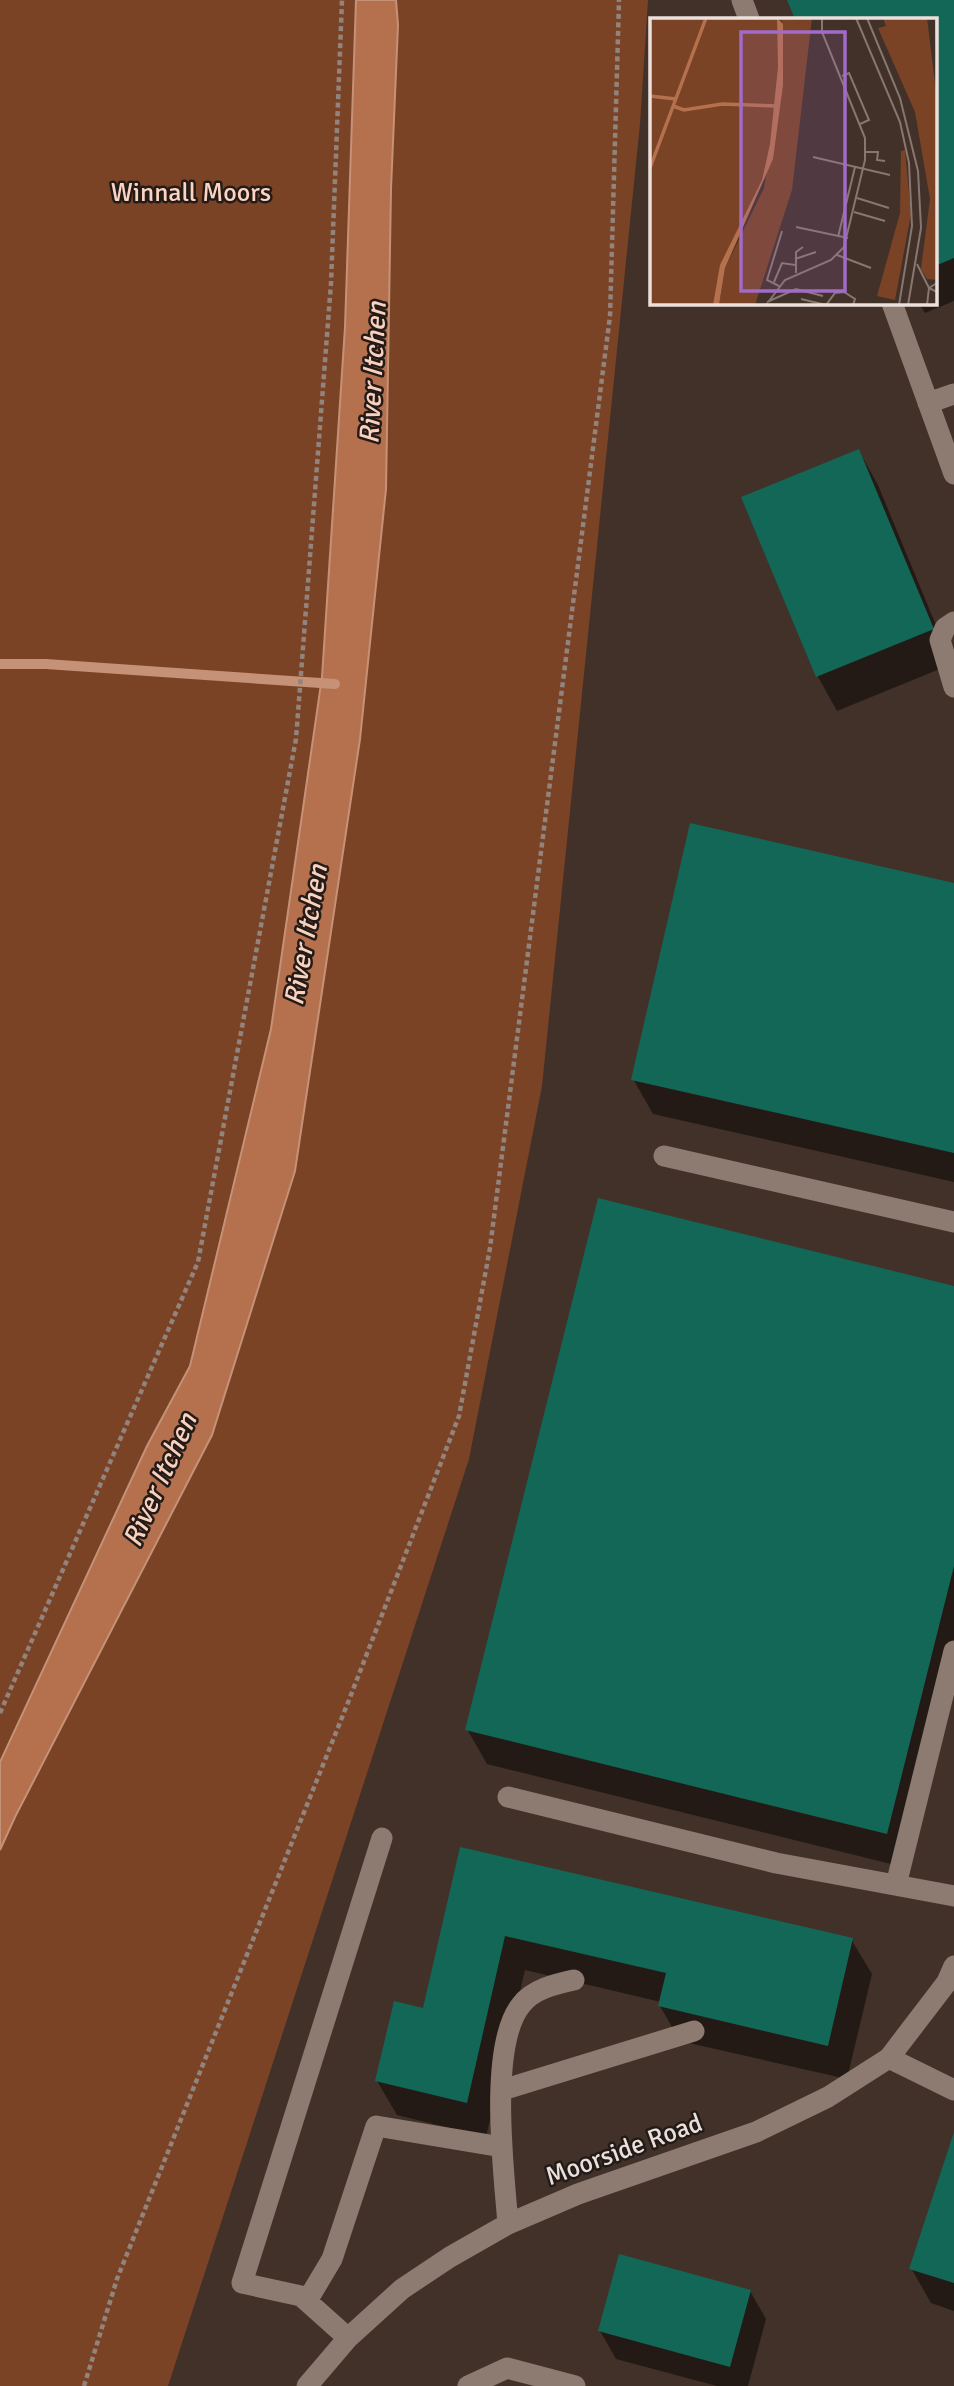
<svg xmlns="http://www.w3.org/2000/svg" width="954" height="2386" font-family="Signika,sans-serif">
<rect width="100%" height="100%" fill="#423129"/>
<path fill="#7a4326" d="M0,0H377L367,480L224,1337L0,1817Z
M396,0H648L640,124L542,1086L469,1459L168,2386H0V1850L15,1817L212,1435L295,1171L360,739L386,489L391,189L398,25Z"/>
<path fill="#b5704d" stroke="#c59278" stroke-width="2" d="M356,0H396L398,25L391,189L386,489L360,739L295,1171L212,1435L15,1817L0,1850V1762L147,1446L190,1366L271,1029L322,677L345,327Z"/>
<path fill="#0007" d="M789,0H954V301L925,313L919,303H935V19H797Z
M859,451L878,485L952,664L837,711L818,677L744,498Z
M954,885V1182L653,1114L633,1079Z
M954,1288V1678L907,1868L487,1764L467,1729Z
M462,1849L851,1939L872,1974L847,2079L680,2041L660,2006L661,2002L525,1970L486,2137L397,2115L377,2081L424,2010Z
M954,2136V2311L931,2303L911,2268Z
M750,2291L766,2319L748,2386H717L616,2359L600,2331Z"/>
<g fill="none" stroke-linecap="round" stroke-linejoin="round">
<path stroke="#c59278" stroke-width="10" d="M0,664H46L335,684"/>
</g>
<path fill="#136756" d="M787,0H954V258L935,266V19H795Z
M859,449L934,629L816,677L741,497Z
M690,823L954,883V1153L631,1080Z
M598,1198L954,1286V1566L887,1834L465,1730Z
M460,1847L853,1938L828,2046L658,2006L666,1973L505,1936L467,2103L375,2081L394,2001L423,2008Z
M954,2132V2283L909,2269Z
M619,2254L751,2290L730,2367L598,2331Z"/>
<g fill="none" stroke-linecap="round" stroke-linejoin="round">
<path stroke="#92847d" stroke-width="4.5" stroke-dasharray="5 3.5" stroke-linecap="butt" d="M0,1713L198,1262L296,739L331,283L342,0
M84,2386L117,2279L349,1700L459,1416L490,1248L610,316L619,0"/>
<path stroke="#8d7a70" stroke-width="21" d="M742,0L749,19
M892,303L954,474
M928,403L954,394
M954,622L945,628L940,640L954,687
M664,1156L954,1222
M508,1797L776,1863L954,1896
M896,1885L954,1651
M889,2058L954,2090
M502,2090L694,2031
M508,2224C504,2173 488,2046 521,2005C533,1989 556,1984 574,1980
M307,2301L332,2259L376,2126L502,2147
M348,2338L301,2296L242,2283L382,1838
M307,2386L348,2338L402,2289L450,2257L508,2224L578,2194L756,2132L828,2097L889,2058L947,1982L954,1966
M468,2386L507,2368L575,2386"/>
</g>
<g text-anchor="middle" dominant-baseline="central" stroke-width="5" stroke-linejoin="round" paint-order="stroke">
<g font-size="26" fill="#fdd4c1" stroke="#231b18">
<text x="191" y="193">Winnall Moors</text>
</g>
<g font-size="26" fill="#ebe0db" stroke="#231b18">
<text transform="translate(624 2150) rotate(-20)">Moorside Road</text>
</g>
<g font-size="28" font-style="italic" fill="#fad1be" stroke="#231b18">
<text transform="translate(373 373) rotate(-87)">River Itchen</text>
<text transform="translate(306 935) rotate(-80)">River Itchen</text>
<text transform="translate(160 1480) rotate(-66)">River Itchen</text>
</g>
</g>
<g transform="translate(650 18)">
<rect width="287" height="287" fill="#423129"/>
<path d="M0,0H130L134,17L131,0H162L142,172L105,287H69L75,250L114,170L131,66L115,159L73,247L66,287H0ZM233,0H277L287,81V262L277,261L271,251L280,181L265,94L228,10L236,8ZM255,132L261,196L245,282L227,278L250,195L251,133Z" fill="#7a4326"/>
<path d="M127,0L133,6V67L123,141L75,250L69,287H63L70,247L112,162L120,126L128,49Z" fill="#b5704d"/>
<path fill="none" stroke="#b5704d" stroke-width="3.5" d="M0,78L26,81M23,88L34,92L72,86L127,88M0,150L56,0"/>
<path fill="none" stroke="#867770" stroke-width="2" d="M206,0L250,104L259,145L262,208L249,287M217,0L250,80L268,153L271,210L258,287M286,0L287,37M192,58L199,55L219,102L210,106M216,134H228L227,142L235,143M163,139L240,157M207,180L239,190M204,194L235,203M146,209L198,220M188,219L205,149M187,237L221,250M145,241L166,234M267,246L279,270L287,274M146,255V234L153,229M124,264L132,245L145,247M129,268L117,262L132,213M151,281L176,287L185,275L194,274L205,281L203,287M117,284L146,271L173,278M116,287L135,262L181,242L194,229L215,142V120L172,14V0M277,287L279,270L287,265"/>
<path fill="#a26bc9" fill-opacity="0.15" stroke="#a26bc9" stroke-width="3.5" d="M91,14H195V273H91Z"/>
<rect width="287" height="287" fill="none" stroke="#ebe0db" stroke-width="3.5"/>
</g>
</svg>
